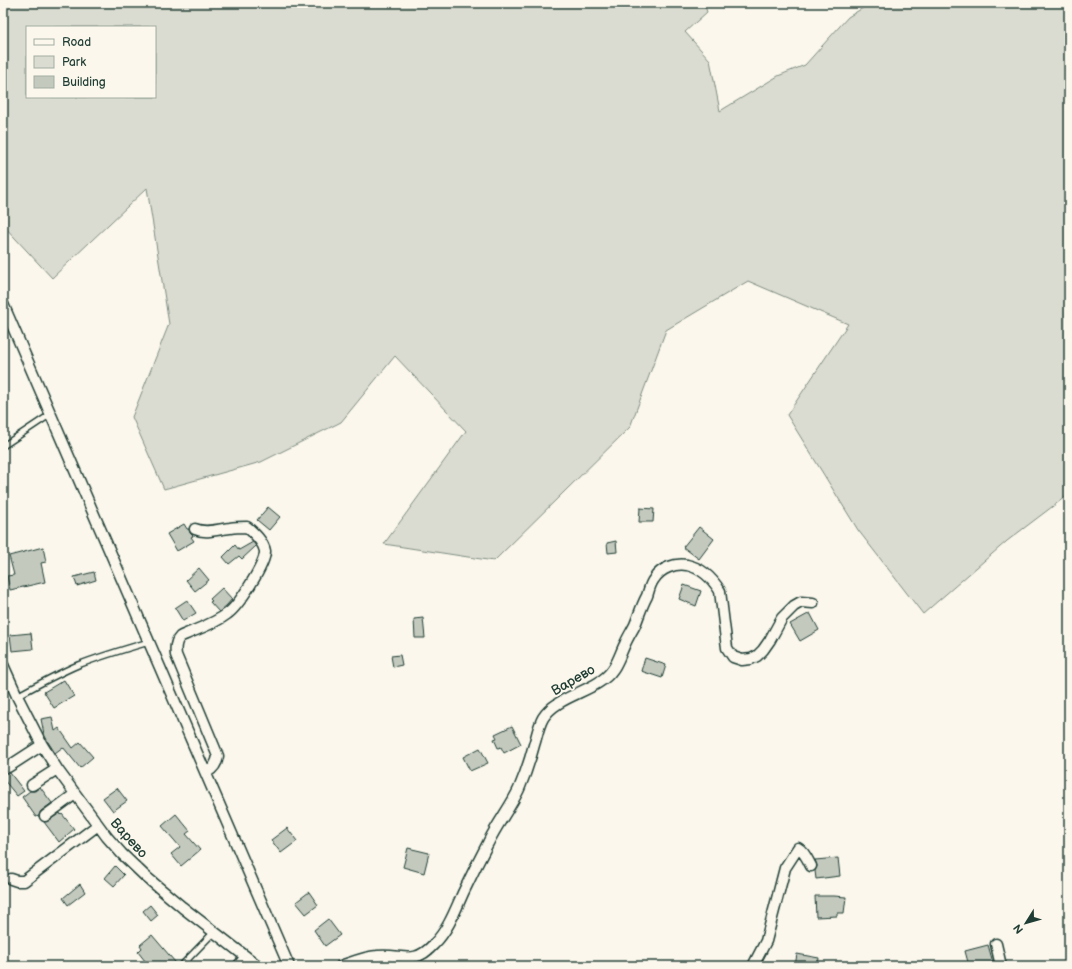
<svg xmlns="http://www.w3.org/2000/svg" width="1072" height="969" font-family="'Balsamiq Sans',sans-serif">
<rect width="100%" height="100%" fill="#fbf7ec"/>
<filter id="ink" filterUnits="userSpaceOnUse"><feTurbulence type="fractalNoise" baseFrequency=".025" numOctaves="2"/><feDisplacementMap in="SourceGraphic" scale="8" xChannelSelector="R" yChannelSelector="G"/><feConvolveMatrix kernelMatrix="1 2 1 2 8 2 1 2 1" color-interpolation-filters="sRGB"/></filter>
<g filter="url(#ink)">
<path fill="#dbdcd1" stroke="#7d8c82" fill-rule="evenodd" d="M3,3H704L707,12L685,32L710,60L720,111L778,76L805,65L848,17L871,3H1069V494L1007,541L923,614L858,530L787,415L848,324L748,281L666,330L630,427L494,561L384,544L466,431L395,356L341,422L261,462L164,489L132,417L169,324L147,188L52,278L3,225ZM27,27H155V97H27Z"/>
<path fill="#c4c9be" stroke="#1f3d34" d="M268,507L280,517L269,530L257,520Z
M640,508L654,509L653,522H639Z
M184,524L187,529H189L190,533L193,536L191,537L194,541L177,551L167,534Z
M699,527L714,539L699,559L683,547Z
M616,541L617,552L608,553L607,543Z
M253,542L256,546L242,559L239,556L229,564L223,557L235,545L239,550Z
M43,547L46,562L41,563L45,582L10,590L7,576L14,575L9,556Z
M199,568L209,580L195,591L186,580Z
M94,572L96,580L77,586L74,577Z
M684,585L701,591L696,606L679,599Z
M222,588L232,599L227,605L219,612L210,602L212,601L210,599Z
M187,600L196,613L183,621L175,608Z
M810,613L819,630L800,641L790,624Z
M423,618L425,638H415L414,619Z
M31,633L33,649L12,651L10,635Z
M400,655L402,665L393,667L391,656Z
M645,658L666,665L662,678L641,671Z
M64,680L74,696L54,708L44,692Z
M52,717L55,731L59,728L73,748L80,742L93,757L80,768L63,747L55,753L48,742L44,734L41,719Z
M512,726L521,744L504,753L501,747L498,748L494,739L497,738L495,734Z
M480,748L488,763L470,771L463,757Z
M3,771L5,773H10L24,791L17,796L3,779Z
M40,787L52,803L41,811L39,816L36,817L22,797L30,791H35Z
M117,788L127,801L113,811L103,798Z
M60,813L61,815L62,814L74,829L59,842L44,822L48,821Z
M176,814L190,831L186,834L200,850L181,866L171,854L180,847L162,826Z
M287,828L297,841L281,853L271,840Z
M408,848L429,853L424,873L403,867Z
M838,858L840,876L816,879L815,871L817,866L815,860Z
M115,866L124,875L114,886L105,878Z
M80,884L85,892L68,905L63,898Z
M309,892L318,905L306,914L296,902Z
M815,896H834L846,897L844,913H837V916L816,917Z
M150,905L158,915L151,921L143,911Z
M328,919L340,935L325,946L314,930Z
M152,935L175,962L171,966H149L138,952L142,948L140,945Z
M988,945L994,966H969L965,951Z
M797,954L819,958L818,966H795Z"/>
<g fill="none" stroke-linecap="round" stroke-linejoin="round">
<g stroke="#1f3d34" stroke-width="8">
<path id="lane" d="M3,446L51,414
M17,696C37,685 57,674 78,665C101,656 125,649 149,642
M181,966L214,932
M235,966L244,955"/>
</g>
<g stroke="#1f3d34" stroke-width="13">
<path id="street" d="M3,304L289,966
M195,529C206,534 219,529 230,528C236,527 241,527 247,527C254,533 263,541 265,551C266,563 238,607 227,614C217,622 203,627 191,632C187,634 183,635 180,637C175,642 175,648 176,655L218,756C217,764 213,769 206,773
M3,665L17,696L42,745L57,769L107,837L122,854L145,876L182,907L258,966
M8,767L42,745
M32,785L57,769
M45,816L75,794
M11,879L17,881H24L98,825
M996,944L1001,966
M341,966C353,962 364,957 377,956C402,953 413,967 434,944C448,930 455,911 463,893C471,876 479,860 488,843C497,824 510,808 519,789C525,775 530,760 534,745C537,736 538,727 543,718C558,694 598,692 613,669C618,662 621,652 625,644C628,637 632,631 635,625C639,615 642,605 647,596C649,590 650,584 654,579C661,568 675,563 687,565C702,568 712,578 720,591L727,648L733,657L742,660L751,659L757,656L763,650L770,640L782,618L794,606L801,602L813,603
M753,966L766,941L785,868L798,848C804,851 808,860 811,866"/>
</g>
<use href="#lane" stroke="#fbf7ec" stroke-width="5"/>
<use href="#street" stroke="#fbf7ec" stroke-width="10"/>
</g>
</g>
<g text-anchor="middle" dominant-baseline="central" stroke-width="4" stroke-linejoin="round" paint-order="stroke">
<g font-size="14" fill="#1f3d34" stroke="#fbf7ec">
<text transform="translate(573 680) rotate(-30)">Варево</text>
<text transform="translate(129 838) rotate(48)">Варево</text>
</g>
</g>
<rect width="1072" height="969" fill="none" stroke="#fbf7ec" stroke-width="16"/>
<rect x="8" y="8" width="1056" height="953" fill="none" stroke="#1f3d34" stroke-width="1.5" filter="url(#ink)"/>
<rect x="26" y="26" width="130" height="72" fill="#fbf7ec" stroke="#a3ada2"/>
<rect x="34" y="39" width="20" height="6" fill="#fbf7ec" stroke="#a3ada2"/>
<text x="62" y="46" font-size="12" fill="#1f3d34">Road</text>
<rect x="34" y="56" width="20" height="12" fill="#dbdcd1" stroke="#a3ada2"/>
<text x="62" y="66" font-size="12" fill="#1f3d34">Park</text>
<rect x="34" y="76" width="20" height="12" fill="#c4c9be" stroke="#a3ada2"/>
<text x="62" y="86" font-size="12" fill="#1f3d34">Building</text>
<g transform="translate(1026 923) rotate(233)" stroke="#fbf7ec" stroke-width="3" paint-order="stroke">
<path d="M0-3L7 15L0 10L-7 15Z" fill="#1f3d34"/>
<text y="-6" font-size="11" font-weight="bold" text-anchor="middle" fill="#1f3d34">N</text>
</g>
</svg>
